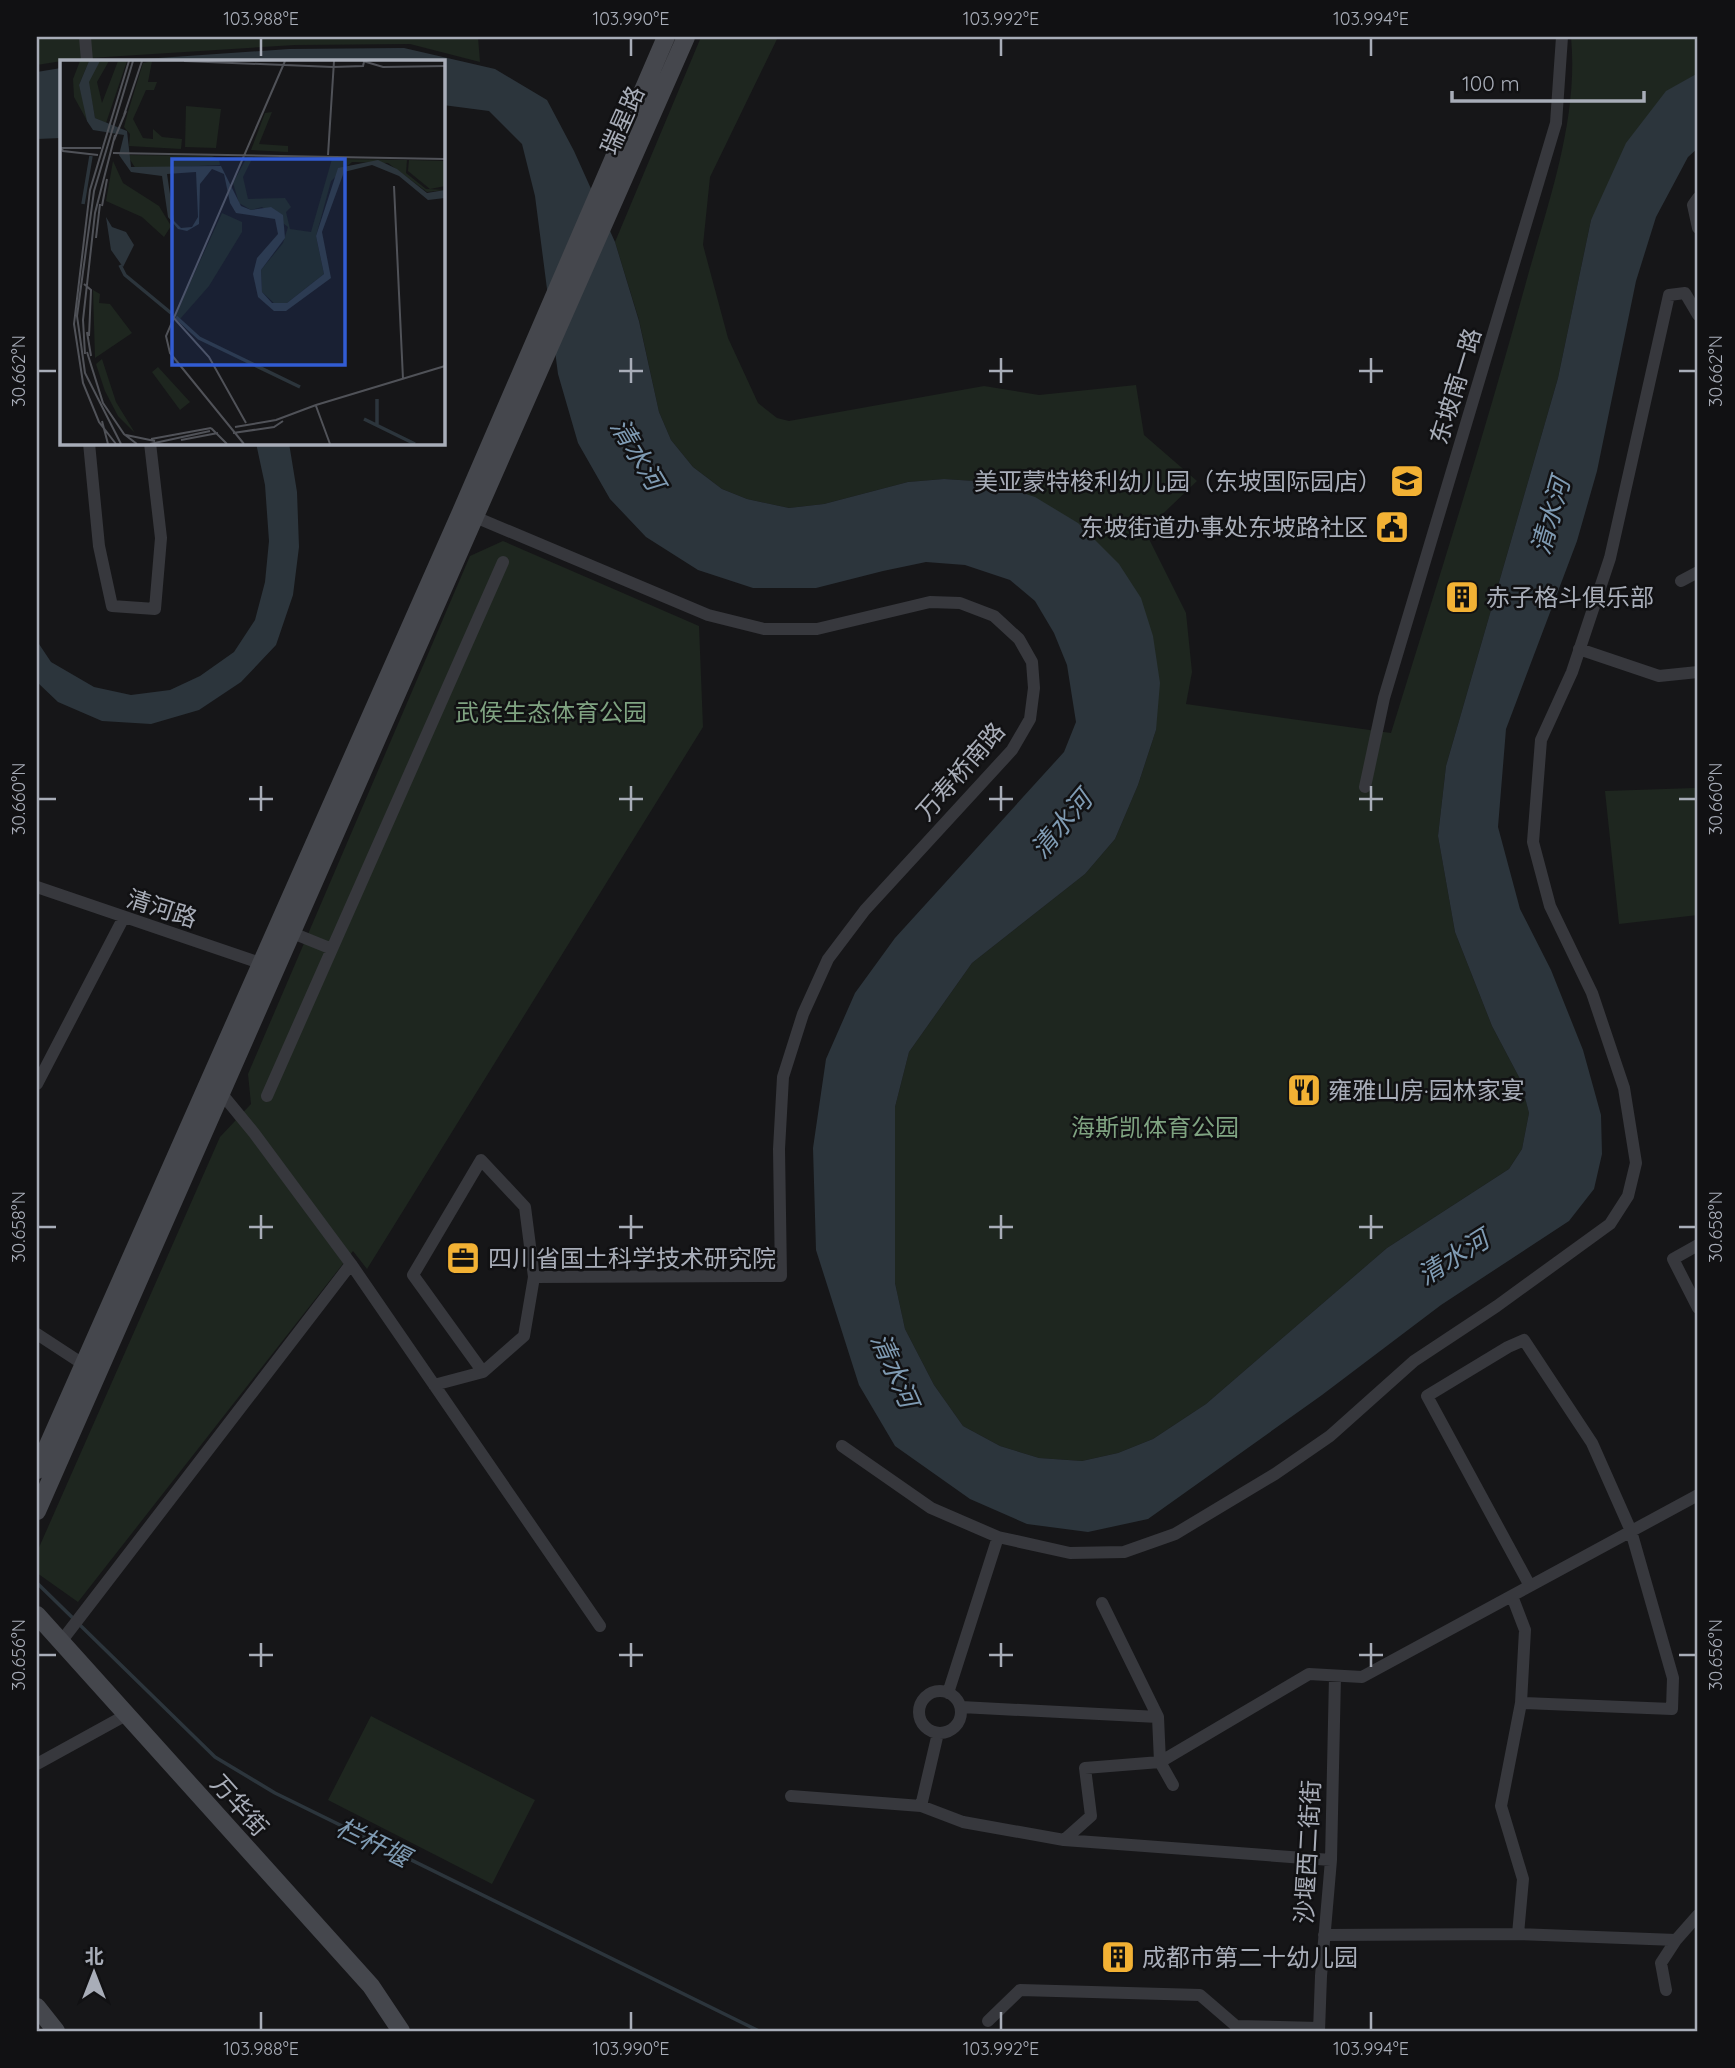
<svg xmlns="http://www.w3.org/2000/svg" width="1735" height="2068" font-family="Quicksand,'Noto Sans SC',sans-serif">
<rect width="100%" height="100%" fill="#161618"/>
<path fill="#1e261f" d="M37,37H478L480,62L410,44L295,45L74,59L37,65Z
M701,37H778L710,177L703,245L728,338L758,403L777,418L789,421L984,386L1039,395L1136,385L1144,435L1197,481L1145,531L1186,613L1192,672L1186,704L1391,733C1437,584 1484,436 1525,286C1547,205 1579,121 1571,37H1698V73L1666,92L1591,220L1558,378L1446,766L1438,836L1455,932L1492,1026L1520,1079L1529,1113L1522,1149L1509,1169L1387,1248L1206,1404L1153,1439L1118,1453L1082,1461L1039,1458L1000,1446L963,1426L934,1385L905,1329L895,1283V1107L909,1052L972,963L1085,874L1115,839L1138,785L1156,730L990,482L944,479L908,482L824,504L789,508L747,499L722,489L693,467L671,440L659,412L639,320L615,242Z
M503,541L699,626L703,727L367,1269L353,1251L78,1602L37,1573V1552L220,1137L251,1104L248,1074L470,556Z
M1695,788L1698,807V915L1619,924L1605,791Z
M371,1716L535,1800L492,1884L328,1800Z"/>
<path fill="#2c353c" d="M404,48L495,69L547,100L574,151L615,242L639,321L659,412L671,440L693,467L722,489L747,499L789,508L824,504L908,482L944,479L990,482L1035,497L1078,523L1119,564L1141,598L1153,636L1160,683L1156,730L1138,785L1115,839L1085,874L972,963L909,1052L895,1107V1283L905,1329L934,1385L963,1426L1000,1446L1039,1458L1082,1461L1118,1453L1153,1439L1206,1404L1387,1248L1509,1169L1522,1149L1529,1113L1520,1079L1492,1026L1455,932L1438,836L1446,766L1558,378L1591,220L1626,143L1666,91L1698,73V148L1688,157L1656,217L1636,281L1597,471L1577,541L1506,729L1498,827L1520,909L1551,970L1583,1050L1601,1115L1602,1154L1594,1189L1569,1221L1441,1305L1322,1395L1148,1519L1088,1532L1027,1524L970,1499L895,1446L859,1385L816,1250L813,1148L826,1059L855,993L895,938L1064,752L1076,722L1067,665L1054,633L1035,601L1010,580L965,565L926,562L883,571L816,588H753L698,570L646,537L610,499L578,443L558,374L535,196L522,144L489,111L443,105V61H115L289,49Z
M61,68V138L37,139V72Z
M256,443H289L297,492L299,547L293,595L276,645L241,682L199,710L151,724L102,721L58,702L37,682V641L51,662L94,687L131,695L170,690L200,676L234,652L255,620L265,582L269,541L265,485Z"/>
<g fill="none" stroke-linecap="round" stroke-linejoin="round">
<path stroke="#2c353c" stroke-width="3.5" d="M37,1583L215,1757L275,1793L759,2031"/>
<path stroke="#37383d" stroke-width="12" d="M85,37L87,61
M1698,198L1693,205L1698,228
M89,443L99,546L112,606L155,609L161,538L150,443
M468,514L708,615L764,629H817L930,602L960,603L994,616L1019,639L1032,662L1034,688L1030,719L1012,750L865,910L828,959L803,1014L783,1077L779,1149L781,1276L534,1277
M1681,581L1698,572
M1579,649L1659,676L1698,672
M1365,787L1384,698L1556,123L1562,37
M37,887L269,966
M290,932L332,949
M37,1084L124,917
M217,1088L254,1133L351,1264L600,1626
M267,1096L503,562
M1698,1245L1673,1259L1698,1308
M37,1334L89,1368
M434,1385L483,1372L524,1336L534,1277L525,1207L481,1160L413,1275L483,1372
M842,1446L931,1508L998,1537L1070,1553L1124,1552L1175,1534L1275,1474L1330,1436L1414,1361L1497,1306L1610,1224L1628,1196L1636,1163L1624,1088L1592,993L1550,906L1533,842L1541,740L1572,672L1610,558L1669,295L1685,293L1698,315
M1512,1596L1525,1630L1521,1703L1501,1806L1523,1879L1518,1934
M1102,1603L1158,1717L1160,1762L1173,1785
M60,1643L351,1264
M919 1712a21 21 0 1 1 42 0a21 21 0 1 1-42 0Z
M948,1693L998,1537
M1521,1703L1672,1709L1673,1678L1631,1531L1592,1443L1524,1340L1508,1347L1427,1396L1530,1586
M961,1707L1158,1717
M37,1764L126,1715
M791,1796L921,1806L963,1822L1064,1840L1331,1860
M921,1806L938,1733
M1064,1840L1091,1816L1085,1768L1160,1762L1309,1674L1362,1677L1698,1495
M1324,1935L1518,1934L1676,1940
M1666,1990L1661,1963L1676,1940L1698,1915
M988,2021L1020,1990L1200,1995L1236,2026L1319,2028
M1319,2031L1321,1976L1331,1860L1335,1676"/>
<path stroke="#45474d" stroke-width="18" d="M37,1470L461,512L666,37
M37,1511L686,37
M37,1615L371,1986L401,2031
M37,2007L56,2031"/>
</g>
<path fill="none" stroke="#a8adb8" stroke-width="2.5" d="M261,38V56M631,38V56M1001,38V56M1371,38V56M631,358V383M1001,358V383M1371,358V383M38,371H56M619,371H643M989,371H1013M1359,371H1383M1679,371H1696M261,786V811M631,786V811M1001,786V811M1371,786V811M38,799H56M249,799H273M619,799H643M989,799H1013M1359,799H1383M1679,799H1696M261,1215V1239M631,1215V1239M1001,1215V1239M1371,1215V1239M38,1227H56M249,1227H273M619,1227H643M989,1227H1013M1359,1227H1383M1679,1227H1696M261,1643V1667M631,1643V1667M1001,1643V1667M1371,1643V1667M38,1655H56M249,1655H273M619,1655H643M989,1655H1013M1359,1655H1383M1679,1655H1696M261,2012V2030M631,2012V2030M1001,2012V2030M1371,2012V2030"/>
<defs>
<g id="school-square" transform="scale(1.75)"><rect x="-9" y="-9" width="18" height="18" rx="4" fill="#f2b134" stroke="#111113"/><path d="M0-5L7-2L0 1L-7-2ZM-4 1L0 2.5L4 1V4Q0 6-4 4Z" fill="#111"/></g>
<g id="civic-square" transform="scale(1.75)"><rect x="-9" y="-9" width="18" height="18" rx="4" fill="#f2b134" stroke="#111113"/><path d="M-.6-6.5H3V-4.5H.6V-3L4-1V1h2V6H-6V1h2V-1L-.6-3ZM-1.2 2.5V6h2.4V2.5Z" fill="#111"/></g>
<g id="building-square" transform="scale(1.75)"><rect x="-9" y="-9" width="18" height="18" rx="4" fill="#f2b134" stroke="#111113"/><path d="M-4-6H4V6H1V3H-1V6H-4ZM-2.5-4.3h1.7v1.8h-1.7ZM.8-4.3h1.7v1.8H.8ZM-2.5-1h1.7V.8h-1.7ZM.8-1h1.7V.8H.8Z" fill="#111"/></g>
<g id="restaurant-square" transform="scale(1.75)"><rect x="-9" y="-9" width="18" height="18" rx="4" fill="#f2b134" stroke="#111113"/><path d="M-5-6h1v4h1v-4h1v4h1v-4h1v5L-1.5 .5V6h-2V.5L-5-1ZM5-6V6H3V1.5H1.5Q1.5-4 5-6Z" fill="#111"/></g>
<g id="office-square" transform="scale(1.75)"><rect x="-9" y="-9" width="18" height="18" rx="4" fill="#f2b134" stroke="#111113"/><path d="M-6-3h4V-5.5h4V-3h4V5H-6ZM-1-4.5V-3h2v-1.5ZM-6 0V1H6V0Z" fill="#111"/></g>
</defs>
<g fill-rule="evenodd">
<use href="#school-square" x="1407" y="481"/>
<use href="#civic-square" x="1392" y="527"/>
<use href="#building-square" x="1462" y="597"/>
<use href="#restaurant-square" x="1304" y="1090"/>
<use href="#office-square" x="463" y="1258"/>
<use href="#building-square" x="1118" y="1957"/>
</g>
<g text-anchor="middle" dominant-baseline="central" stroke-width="5" stroke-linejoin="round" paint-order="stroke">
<g font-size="24" fill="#a8adb8" stroke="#111113">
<text transform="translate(622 120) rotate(-66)">瑞星路</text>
<text transform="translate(1455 386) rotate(-73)">东坡南一路</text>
<text transform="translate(960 771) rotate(-49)">万寿桥南路</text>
<text transform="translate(162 908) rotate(18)">清河路</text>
<text transform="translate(240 1805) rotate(48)">万华街</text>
<text transform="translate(1307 1852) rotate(-87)">沙堰西二街街</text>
</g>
<g font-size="24" fill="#a8adb8" stroke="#111113" text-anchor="start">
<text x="1382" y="481" text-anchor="end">美亚蒙特梭利幼儿园（东坡国际园店）</text>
<text x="1368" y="527" text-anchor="end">东坡街道办事处东坡路社区</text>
<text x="1486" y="597">赤子格斗俱乐部</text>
<text x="1328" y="1090">雍雅山房·园林家宴</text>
<text x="488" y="1258">四川省国土科学技术研究院</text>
<text x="1142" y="1957">成都市第二十幼儿园</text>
</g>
<g font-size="24" fill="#7fa381" stroke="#111113">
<text x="551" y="712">武侯生态体育公园</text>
<text x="1155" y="1127">海斯凯体育公园</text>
</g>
<g font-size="26" font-style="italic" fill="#7f9bb3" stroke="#111113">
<text transform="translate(638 454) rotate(59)">清水河</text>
<text transform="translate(1550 516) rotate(-74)">清水河</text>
<text transform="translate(1061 824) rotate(-50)">清水河</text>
<text transform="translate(1453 1257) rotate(-32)">清水河</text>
<text transform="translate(895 1370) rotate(66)">清水河</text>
<text transform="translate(373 1842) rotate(26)">栏杆堰</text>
</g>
</g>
<g transform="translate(60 60)">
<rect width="385" height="385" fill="#161618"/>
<path d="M20,1H29L19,25L30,66L14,37L13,19ZM40,1H49L37,22L42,43L58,1H67L46,63L35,58L29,26V15ZM92,1L88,22H97L94,30H86L73,59L83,78L93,79V69L102,77L122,79L121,89L69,86L70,74L64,67L68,52L83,3ZM126,46L161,49L156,88L125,87ZM212,52L199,84L228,86V92L191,90L205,53ZM67,95L152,96L159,99L160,105L76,109ZM187,97H193L183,117L188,139L225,138L231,147L226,152L230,169L251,172L272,99L347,100L346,113L366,129L385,130L367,132L328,103L292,102L271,121L256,176L264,214L227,243L216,245L202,232L201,210L223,183L228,167L202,147L191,150L179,143L173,123ZM349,100L385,101V126L370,129L348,111ZM53,101L63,123L99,146L111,166L104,177L82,157L46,141ZM162,153L182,162V172L149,226L120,259L115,256ZM33,230L40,234L39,243L50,244L72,273L35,298ZM42,299L56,342L75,373L58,356L45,331L36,304ZM98,307L130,342L120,350L92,312Z" fill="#1e261f"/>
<path d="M29,1H40L29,22L35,58L67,71L71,107L161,106L181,146L191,150L211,147L223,155L225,178L201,210L202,232L212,243H227L264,214L256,176L278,108L318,100L337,109L367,133L385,130V138L368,140L339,116L312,105L284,112L262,172L271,218L226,251H214L198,237L193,214L197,198L218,174L215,159L176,153L170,143L164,114L152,109L140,124L139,164L127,171L118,169L108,157L102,116L71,112L59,95L64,75L33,70L27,61L19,25ZM136,112L138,157L132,167L121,168L114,161L107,114ZM46,157L52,167L66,172L74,185L63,207L51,190Z" fill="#2c353c" fill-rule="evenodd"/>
<path fill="none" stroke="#2c353c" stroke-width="3.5" d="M23,144L31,96M60,205L65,215L111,253M116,257L139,278L240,327M317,339V365M304,359L355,384"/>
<path fill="none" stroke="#505258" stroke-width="2" d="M124,1L273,7L303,6L304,2M303,1L323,7L385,6M64,55L82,1M54,80L66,51M1,87L3,91L38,95M2,88H41M53,93L385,99M268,95L274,1M334,126L343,319M42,146L47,119M36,178L40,144M24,224L31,230L29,276M112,256L149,297L186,363M27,272L31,296M27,292L43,343L64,374L77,384M25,294L23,260L35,153L55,75M256,345L385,306M256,346L270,384M42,361L48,384M175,367L216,360L256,345M151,368L167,384M173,373L214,367L223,361M66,375L95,381M91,379L151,368M121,380L158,373M56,384L39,362L23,323L14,264L30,130L69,1M61,384L25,313L17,256L34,131L73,1M90,384L150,371M184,384L110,293L106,276L225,1"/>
<path fill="#325cd3" fill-opacity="0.15" stroke="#325cd3" stroke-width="3.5" d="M112,99H285V305H112Z"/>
<rect width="385" height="385" fill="none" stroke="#a8adb8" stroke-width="3.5"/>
</g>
<rect width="1735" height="2068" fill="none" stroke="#111113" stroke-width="77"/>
<g transform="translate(94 1973)" stroke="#111113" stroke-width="5" paint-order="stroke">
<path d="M0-5L12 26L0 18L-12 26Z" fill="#a8adb8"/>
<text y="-10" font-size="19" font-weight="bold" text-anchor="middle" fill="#a8adb8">北</text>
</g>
<path d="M1452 91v10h192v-10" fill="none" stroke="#a8adb8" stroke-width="3.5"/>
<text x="1462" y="91" font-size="21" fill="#a8adb8" stroke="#111113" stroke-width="5" paint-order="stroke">100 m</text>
<rect x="38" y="38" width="1658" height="1992" fill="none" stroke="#a8adb8" stroke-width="2.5"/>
<g font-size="18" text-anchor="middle" fill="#a8adb8">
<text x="261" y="25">103.988°E</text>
<text x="631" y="25">103.990°E</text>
<text x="1001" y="25">103.992°E</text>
<text x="1371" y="25">103.994°E</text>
<text transform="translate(19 371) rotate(-90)" y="6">30.662°N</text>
<text transform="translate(1716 371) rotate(-90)" y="6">30.662°N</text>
<text transform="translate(19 799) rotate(-90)" y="6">30.660°N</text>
<text transform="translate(1716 799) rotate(-90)" y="6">30.660°N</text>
<text transform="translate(19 1227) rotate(-90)" y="6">30.658°N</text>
<text transform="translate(1716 1227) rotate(-90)" y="6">30.658°N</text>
<text transform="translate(19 1655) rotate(-90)" y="6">30.656°N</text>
<text transform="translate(1716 1655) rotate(-90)" y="6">30.656°N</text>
<text x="261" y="2055">103.988°E</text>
<text x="631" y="2055">103.990°E</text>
<text x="1001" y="2055">103.992°E</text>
<text x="1371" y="2055">103.994°E</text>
</g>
</svg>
